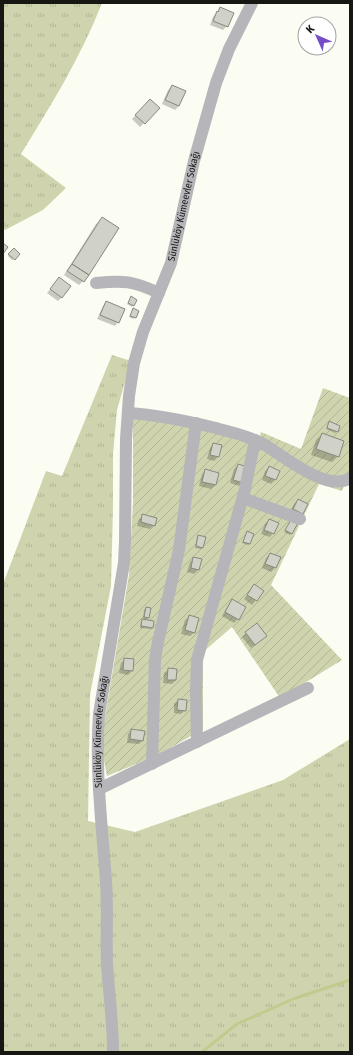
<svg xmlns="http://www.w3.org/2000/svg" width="353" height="1055" font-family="'Fira Sans Condensed',sans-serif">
<defs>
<pattern id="grass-tufts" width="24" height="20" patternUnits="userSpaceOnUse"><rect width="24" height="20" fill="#cfd4ae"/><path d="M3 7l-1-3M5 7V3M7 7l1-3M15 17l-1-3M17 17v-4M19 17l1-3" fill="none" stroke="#b1b595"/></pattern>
<pattern id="garden-furrows" width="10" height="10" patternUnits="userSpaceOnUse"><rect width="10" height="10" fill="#cfd4ae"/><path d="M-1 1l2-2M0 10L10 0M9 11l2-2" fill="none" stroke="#b1b595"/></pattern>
</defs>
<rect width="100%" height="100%" fill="#fbfdf2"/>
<path fill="url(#grass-tufts)" d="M3,3H102C81,57 51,105 21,154L66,188L43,210L5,230L3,228Z
M112,355L131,361L117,410L113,454V507L111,586L90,695L88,821L135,832L283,780L350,739V1052H3V584L46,471L62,476Z"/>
<path fill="url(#garden-furrows)" d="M323,388L350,398V470L342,491L319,484L271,585L342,660L280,698L232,627L203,652V729L158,755L107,776L102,751L103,728L129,575L133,503V417L190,426L258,443L261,432L301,449Z"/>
<path fill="#0003" d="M220,8L227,26L223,30L210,25L213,17Z
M172,86L179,106L175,110L162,104L168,90Z
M150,100L159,108L140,127L132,119Z
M102,218L83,281L79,285L64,275L96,224Z
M14,249L19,254L12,260L8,256Z
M55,283L62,297L58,301L47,293Z
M131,298L133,305L132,307L127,304Z
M106,302L118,322L115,326L97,319L103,306Z
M133,309L135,317L133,319L129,317Z
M329,423L337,431L335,433L326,429Z
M322,434L338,456L332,462L311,455L316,440Z
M213,444L221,446L218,457L214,461L207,459L210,448Z
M238,465L243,482L239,486L230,483L234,469Z
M269,467L278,472L275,480L271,484L262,480L265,471Z
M206,470L215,485L211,489L199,486L202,474Z
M298,500L303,513H290L294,504Z
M143,516L154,525L150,529L137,526L139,519Z
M269,520L273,533L270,537L261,534L265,524Z
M291,521L292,533L290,535L284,532Z
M247,532L250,544L248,545L242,543Z
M198,536L203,547L201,549L195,548L197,538Z
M270,554L275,568L271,572L262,568L266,558Z
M194,558L198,570L194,574L187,572L190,562Z
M254,585L263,591L252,605L244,599Z
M233,600L238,619L234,623L222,616L229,604Z
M146,608L148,618L146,621L152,628L151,629L140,628L141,622L144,619H143L144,610Z
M189,617L194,633L190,636L181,634L185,620Z
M246,633L262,640L251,648L242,637Z
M125,659L132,671L128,675L119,673L121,663Z
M168,670L176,680L172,684L163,683L164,673Z
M178,700L185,710L181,714L174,713V704Z
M132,730L142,741L139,744L127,743L128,734Z"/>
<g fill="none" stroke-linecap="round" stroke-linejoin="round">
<path stroke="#c2ca8e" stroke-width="3" d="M202,1052L237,1024L293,999L350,980"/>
</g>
<path fill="#d0d2c7" stroke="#88897f" d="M220,7L234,13L228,27L213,21L217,11L218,12Z
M172,85L186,91L179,106L165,100Z
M150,99L160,108L145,124L135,115Z
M102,217L119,228L89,275L72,264Z
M3,243L8,247L3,254Z
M14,248L20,254L15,260L8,254Z
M72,264L89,275L84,282L67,271Z
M59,277L71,286L62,298L50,289Z
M131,296L137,300L134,306L128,303Z
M106,301L125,309L119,323L100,315Z
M133,308L139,311L136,318L130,316Z
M329,421L340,426L338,432L327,428Z
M322,433L344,441L339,457L316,449Z
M213,443L222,445L219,457L210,455Z
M238,464L248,467L244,483L233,480Z
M269,466L280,471L276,480L265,476Z
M205,469L219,473L216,485L202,482Z
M298,499L308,504L303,514L293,509Z
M142,514L157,518L155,526L141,522Z
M269,519L279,523L274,534L264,530Z
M291,520L298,523L292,534L285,530Z
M247,531L254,534L250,544L243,542Z
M198,535L206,537L203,548L196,546Z
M270,553L281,557L276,568L265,564Z
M193,557L202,559L199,570L191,568Z
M254,584L264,591L257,601L247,595Z
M232,599L246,607L239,620L225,612Z
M146,607L151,608L149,618L144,617Z
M189,615L199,618L195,633L185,630Z
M142,619L154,621L153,628L141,626Z
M257,623L267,636L255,645L245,632Z
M124,658L134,659L133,671L123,670Z
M168,668L177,669L176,680H167Z
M178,699L187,700L186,711L177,710Z
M131,729L145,731L143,741L130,739Z"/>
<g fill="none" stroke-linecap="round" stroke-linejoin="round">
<g stroke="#b6b5ba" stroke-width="12">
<path d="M96,283C124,280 133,281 159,293"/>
<path d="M129,413C159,415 187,421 216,428C233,433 250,436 265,445C285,457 328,493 350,478"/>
<path d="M243,498L300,519"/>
<path d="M197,742L196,692L197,660L245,489L255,440"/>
<path d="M152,764L155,659L158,642L179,550L196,423"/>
<path d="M99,789L308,688"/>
<path id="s1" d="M113,1052C113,1022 109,993 107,964C106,936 108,909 106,881C102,826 95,770 99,714L124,563L125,542L126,439L129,396L134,363L143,332L171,263L194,161L216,83L229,49L252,3"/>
</g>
</g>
<g text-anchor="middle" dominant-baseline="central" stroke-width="4" stroke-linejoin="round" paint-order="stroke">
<g font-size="10" fill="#161713" stroke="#fff">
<text stroke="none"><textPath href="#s1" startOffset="857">Sünlüköy Kümeevler Sokağı</textPath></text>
<text stroke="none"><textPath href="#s1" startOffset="321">Sünlüköy Kümeevler Sokağı</textPath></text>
</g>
</g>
<rect width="353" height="1055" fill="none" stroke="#161713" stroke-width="8"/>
<g transform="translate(317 36) rotate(315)"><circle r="19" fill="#ffffff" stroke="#a2a2a1"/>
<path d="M0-3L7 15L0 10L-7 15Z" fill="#764dc6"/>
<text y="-6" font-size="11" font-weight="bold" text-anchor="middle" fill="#161713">K</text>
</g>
</svg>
